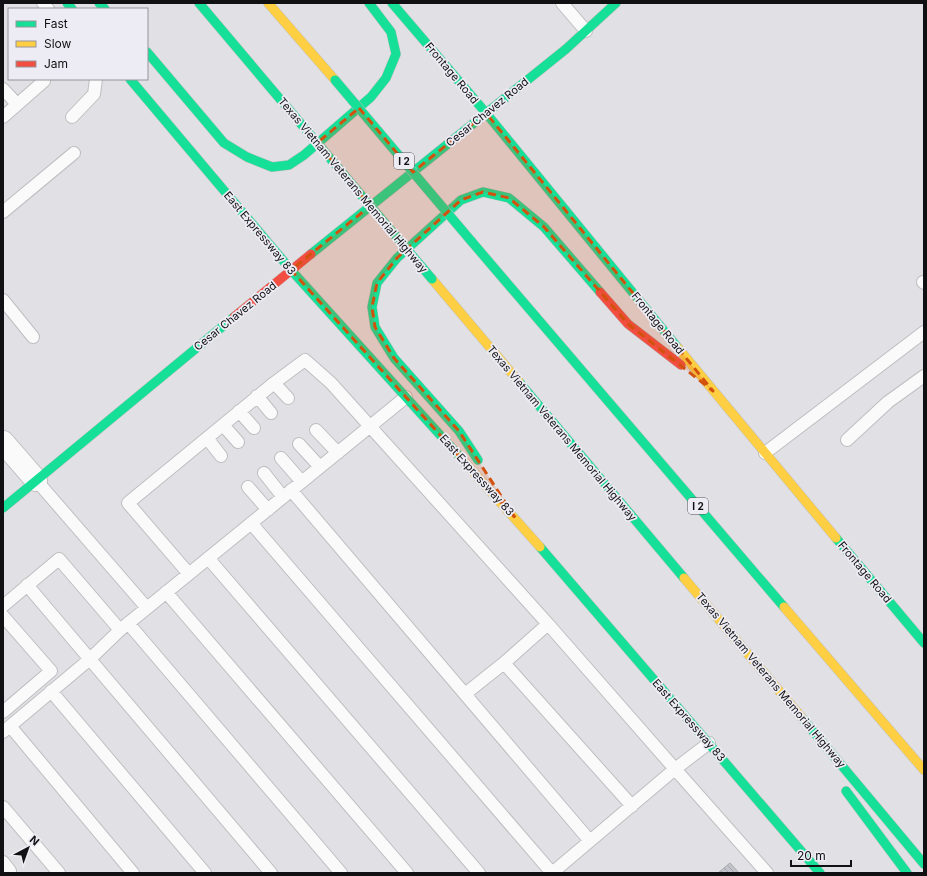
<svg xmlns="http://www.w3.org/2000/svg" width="927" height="876" font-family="Inter,sans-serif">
<defs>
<pattern id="building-back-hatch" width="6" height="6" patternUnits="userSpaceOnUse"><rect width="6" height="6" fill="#c3c3cb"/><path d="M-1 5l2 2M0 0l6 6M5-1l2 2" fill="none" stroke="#a6a6ad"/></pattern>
</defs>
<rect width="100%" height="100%" fill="#e1e1e5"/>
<path fill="url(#building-back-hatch)" stroke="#a8a8ab" d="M730,863L739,873H718Z"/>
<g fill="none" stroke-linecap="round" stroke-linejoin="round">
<g stroke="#bebec1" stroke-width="14">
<path id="lane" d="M43,3L48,9
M562,3L586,31
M3,89L17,104
M3,117L44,81
M72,117L94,94L96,79
M3,212L74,153
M923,282L924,283
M3,300L33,337
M274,383L288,398
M257,396L271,413
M239,411L254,428
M223,425L238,442
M316,430L338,453
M207,438L221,456
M847,440L888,402L924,376
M299,444L320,467
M765,453L924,332
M281,458L302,482
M264,473L283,497
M36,480L147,608
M248,487L268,510
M291,490L590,841
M251,523L552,873
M208,558L479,873
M189,574L128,503L274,383L305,360L331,383L548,624
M27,585L271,873
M166,592L407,873
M3,606L59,559L120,630
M3,616L51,671L3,712
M128,623L341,873
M51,691L205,873
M465,694L504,663
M10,726L133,873
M3,732L90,659L120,630L406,397
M709,743L675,769L767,873
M3,807L59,873
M3,862L10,871
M552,873C593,838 634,804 675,769L548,624L504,663L632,806"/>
</g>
<g stroke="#bebec1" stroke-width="24">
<path id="street" d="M3,442L36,480"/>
</g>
<g stroke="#bebec1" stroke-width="10">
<path id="fast" d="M67,3L72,9
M99,3L105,9
M199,3L296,118
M392,3L486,113L678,348
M147,52L224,143L247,157L272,167L289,165L304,155L371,97L386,78L396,54L391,32L369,3
M130,79L291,270L460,457
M472,242L784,607
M311,254L566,49L616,3
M519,382L684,578
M478,460L459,431L394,358L375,327L372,307L377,283L397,258L461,200L483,192L509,198L544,227L600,292
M3,508L234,317
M836,538L924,643
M540,547L820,873
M802,718L924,864
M846,791L907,873"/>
</g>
<g stroke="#bebec1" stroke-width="10">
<path id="slow" d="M268,3L335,80
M432,279L519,382
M678,348L836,538
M460,457L540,547
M684,578L802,718
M784,607L924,770"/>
</g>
<g stroke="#bebec1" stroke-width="10">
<path id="jam" d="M600,292L628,324L681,365
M234,317L311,254"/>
</g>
<use href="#lane" stroke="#fafafb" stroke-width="12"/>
<use href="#street" stroke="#fafafb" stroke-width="22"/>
<use href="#fast" stroke="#16e098" stroke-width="9"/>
<use href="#slow" stroke="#ffcf43" stroke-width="9"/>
<use href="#jam" stroke="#f24e42" stroke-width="9"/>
<g stroke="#bebec1" stroke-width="10" stroke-linecap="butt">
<path id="fast-bridge" d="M335,80L472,242
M296,118L432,279"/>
</g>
<use href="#fast-bridge" stroke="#16e098" stroke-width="9"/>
</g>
<path fill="#d2520d" fill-opacity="0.2" stroke="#d2520d" stroke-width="3" stroke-dasharray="8 5" stroke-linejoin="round" d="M359,108L413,172L486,113L713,391L628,324L544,227L509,198L483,192L461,200L397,258L377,283L372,307L375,327L394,358L459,431L516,519L291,270L370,206L317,143Z"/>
<g text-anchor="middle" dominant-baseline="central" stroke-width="3.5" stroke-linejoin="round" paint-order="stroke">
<g fill="#edecf5" stroke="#535357" stroke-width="1">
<rect x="394" y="153" width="20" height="16" rx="3"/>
<rect x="688" y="498" width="20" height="16" rx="3"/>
</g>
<g font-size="10" font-weight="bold" fill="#111113">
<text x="404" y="161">I 2</text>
<text x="698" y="506">I 2</text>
</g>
<g font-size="11" fill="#111113" stroke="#edecf5">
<text transform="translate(452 73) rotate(50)">Frontage Road</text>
<text transform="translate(487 112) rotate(-39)">Cesar Chavez Road</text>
<text transform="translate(353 185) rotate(50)">Texas Vietnam Veterans Memorial Highway</text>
<text transform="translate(260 233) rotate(50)">East Expressway 83</text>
<text transform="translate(235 316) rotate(-39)">Cesar Chavez Road</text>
<text transform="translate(658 323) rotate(51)">Frontage Road</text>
<text transform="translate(562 433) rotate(50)">Texas Vietnam Veterans Memorial Highway</text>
<text transform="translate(477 475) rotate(48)">East Expressway 83</text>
<text transform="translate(865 572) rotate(50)">Frontage Road</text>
<text transform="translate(771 680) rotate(50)">Texas Vietnam Veterans Memorial Highway</text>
<text transform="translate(689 720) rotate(49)">East Expressway 83</text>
</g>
</g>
<rect width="927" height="876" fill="none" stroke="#111113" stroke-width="8"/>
<rect x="8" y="8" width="140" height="72" fill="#edecf5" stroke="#95949b"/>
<rect x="16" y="21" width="20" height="6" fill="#16e098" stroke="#95949b"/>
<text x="44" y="28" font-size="12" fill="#111113">Fast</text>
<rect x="16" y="41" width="20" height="6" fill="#ffcf43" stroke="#95949b"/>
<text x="44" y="48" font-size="12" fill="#111113">Slow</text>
<rect x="16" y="61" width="20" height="6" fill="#f24e42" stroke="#95949b"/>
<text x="44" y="68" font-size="12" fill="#111113">Jam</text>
<g transform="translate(28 848) rotate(41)" stroke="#edecf5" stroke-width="3" paint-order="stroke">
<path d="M0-3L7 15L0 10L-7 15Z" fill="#111113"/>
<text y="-6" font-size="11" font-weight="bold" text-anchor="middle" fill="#111113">N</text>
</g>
<path d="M791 860v6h60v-6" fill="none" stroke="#111113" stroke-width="2"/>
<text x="797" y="860" font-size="12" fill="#111113" stroke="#edecf5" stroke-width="3" paint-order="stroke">20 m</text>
</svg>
